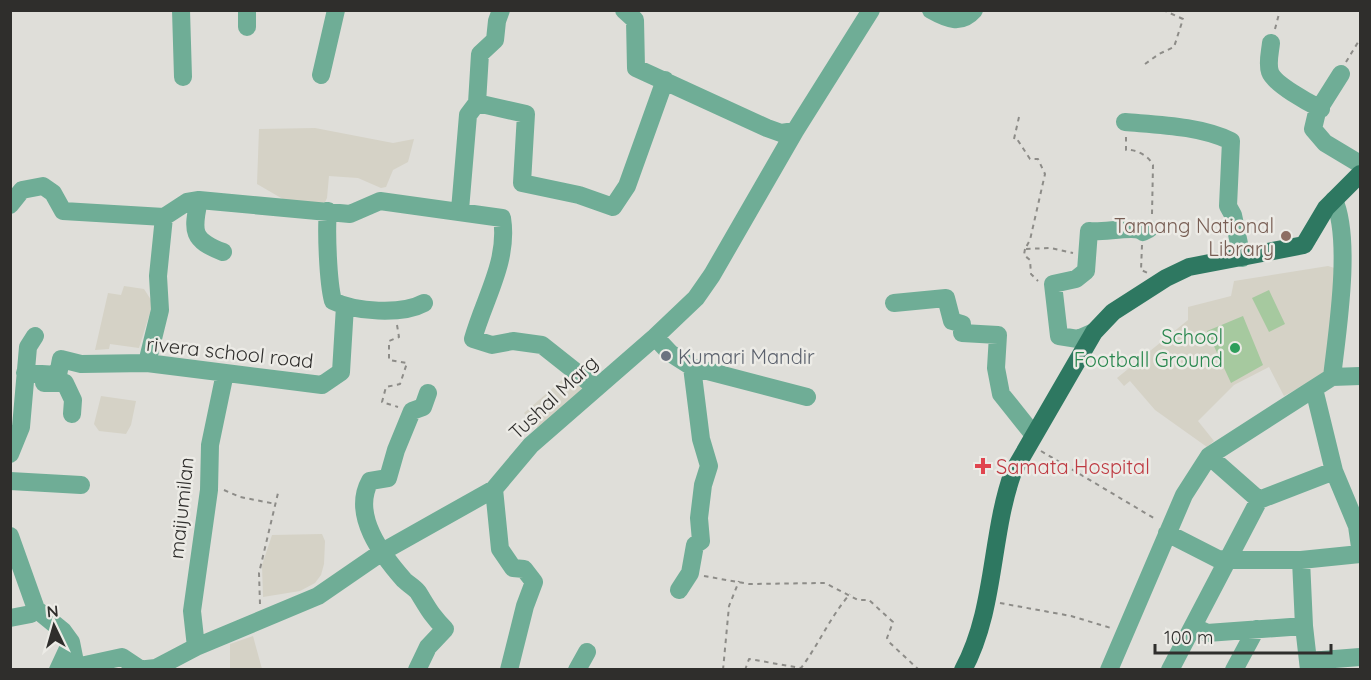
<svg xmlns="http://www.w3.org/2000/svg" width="1371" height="680" font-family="Quicksand,sans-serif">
<rect width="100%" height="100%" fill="#dfded9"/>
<path fill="#d5d2c6" d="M315,128L393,143L414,139L408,162L393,170L386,187L381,188L358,178L329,176L327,198L322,208L288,202L257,184L259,129Z
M1328,266L1341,270L1330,371L1284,396L1269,367L1234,385L1198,421L1214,441L1207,447L1155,410L1130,381L1124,386L1117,378L1188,320V307L1231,296L1234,281Z
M124,286L144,289L153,303L139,348L110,344L109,349L95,350L108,293L121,295Z
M570,373L587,392L541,431L524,413Z
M101,396L136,401L131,425L126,434L99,431L94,424Z
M322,534L325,541L324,564L321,575L315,583L300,591L263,597L262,565L272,535Z
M253,636L262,669H230V644Z"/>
<path fill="#a6c99f" d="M1269,290L1285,324L1269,332L1252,298Z
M1243,316L1263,365L1231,383L1207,331Z"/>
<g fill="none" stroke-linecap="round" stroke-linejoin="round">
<path stroke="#8d8c88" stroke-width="2" stroke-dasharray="4.5 4.5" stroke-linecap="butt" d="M1275,29L1280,10
M1346,62L1360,39
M1145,64L1159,54L1174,47L1183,19L1163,10
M1019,117L1014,139H1017L1030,159H1038L1045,174L1030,240L1025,249L1051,248L1073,253
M1126,137V150C1136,149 1149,156 1153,165L1152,214
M1142,245L1141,270L1148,273
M1025,249L1024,255L1030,260L1031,274L1038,281
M397,325L399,337L389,341V360L407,363L400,384L386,387L382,402L398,407
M1041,451L1157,520
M224,490L240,497L276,504
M704,576L749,584L825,583L858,600H869L893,622L887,638L889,642L919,670
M1000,603L1071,616L1111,628
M260,604L259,573L278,493
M723,670L729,606L739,581
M745,670L749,659L801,668C819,644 830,617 850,594"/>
<path stroke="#6fad96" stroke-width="18" d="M181,10L183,77
M624,10L635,20L636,68L767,128L781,133L795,131
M931,10C947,19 961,25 974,10
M247,27V10
M1271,43C1270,53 1267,63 1270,72C1274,84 1309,103 1321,109
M1341,74L1317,112L1313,129L1325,143L1360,164
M321,75L336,10
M477,103L526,114L522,183L579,195L613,207L627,186L665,80
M1125,122C1160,125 1200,126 1231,141L1228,206L1233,215L1242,258
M10,205L22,190L43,186L53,193L63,211L164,217L187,202L199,200
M460,210L468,115L477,103L480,54L495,40L497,21L501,10
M328,211C326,231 328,282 333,301C355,312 402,315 424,303
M223,252C192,240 192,232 199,200L350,214L380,201L502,218C509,261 484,299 473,339L492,345L513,341L542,345L595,387
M894,303L946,298L952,321L962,324V333L998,335L996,368L1001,394L1033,434
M1094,332L1078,339L1059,336L1053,284L1076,279L1086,271L1089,231C1104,233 1135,225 1143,232L1149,229
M655,337L670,353L692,367L701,439L709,466L703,485L699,518L701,541L695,545L690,573L679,590
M147,363L160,310L158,276L164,217
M692,367L807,397
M25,373L58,375L61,359L81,364L147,363L322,385L341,372L345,306
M1332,377C1337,333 1352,240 1334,200
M44,383H65L73,400L72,414
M1314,389L1334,471L1357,526L1360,547
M10,454L21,427L28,347L35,336
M1209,456L1259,500
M10,481L81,485
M494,489L500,549L513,568L524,569L534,582L525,606L509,670
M1167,533L1218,559L1228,560H1301L1360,554
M10,536L36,609L63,631L71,642L58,670
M1301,560L1304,626L1309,670
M10,618L31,614L36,609
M1193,626L1207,633L1304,626
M71,642L76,667L122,657L140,669
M196,647L192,611L209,490L210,445L225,373
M1309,661L1360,657
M137,670L156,668L196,647L318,596L382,552L494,489L531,445L655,337L696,298L712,275L795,131L871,10
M417,670L428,647L445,629C431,615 428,608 418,592C414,587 408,584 404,580C382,555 351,515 370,481L388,478L396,450L412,411L423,407L428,393
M577,670L587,652
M1109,670L1184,495L1209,456L1332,377L1360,376
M1170,670L1259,500L1334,471
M1234,670L1256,629"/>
<path stroke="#2e7861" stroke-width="18" d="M963,670C996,609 990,536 1013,472L1094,332L1113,312L1166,278L1189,267L1304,245L1326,208L1360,174"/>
</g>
<circle fill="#8d6e63" stroke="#ecebe6" stroke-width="2" cx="1286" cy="236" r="6"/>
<circle fill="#2e9e5b" stroke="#ecebe6" stroke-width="2" cx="1235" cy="348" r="6"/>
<circle fill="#6b7280" stroke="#ecebe6" stroke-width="2" cx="666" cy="356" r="6"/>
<path fill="#e0444e" stroke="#ecebe6" stroke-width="2" d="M980 457h6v6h6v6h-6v6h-6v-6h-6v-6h6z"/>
<g text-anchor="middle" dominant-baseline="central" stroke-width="5" stroke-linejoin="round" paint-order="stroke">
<g font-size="20" fill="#785e54" stroke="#ecebe6" text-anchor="end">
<text x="1274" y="225">Tamang National<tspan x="1274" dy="23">Library</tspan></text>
</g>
<g font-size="20" fill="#27864d" stroke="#ecebe6" text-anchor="end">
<text x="1223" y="336">School<tspan x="1223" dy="23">Football Ground</tspan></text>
</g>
<g font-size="20" fill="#2f2e2c" stroke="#ecebe6">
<text transform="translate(230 352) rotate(6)">rivera school road</text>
<text transform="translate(553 397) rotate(-43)">Tushal Marg</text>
<text transform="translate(181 508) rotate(-84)">maijumilan</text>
</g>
<g font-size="20" fill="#5b616d" stroke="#ecebe6" text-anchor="start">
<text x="678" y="356">Kumari Mandir</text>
</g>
<g font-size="20" fill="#be3a42" stroke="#ecebe6" text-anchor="start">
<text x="996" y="466">Samata Hospital</text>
</g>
</g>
<rect width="1371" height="680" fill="none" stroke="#2f2e2c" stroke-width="24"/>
<g transform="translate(54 626) rotate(355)" stroke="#ecebe6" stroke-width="4.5" paint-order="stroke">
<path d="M0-4.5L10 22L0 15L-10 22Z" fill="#2f2e2c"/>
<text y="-9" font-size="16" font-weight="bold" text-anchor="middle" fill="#2f2e2c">N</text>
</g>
<path d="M1155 644v9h176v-9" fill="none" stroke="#2f2e2c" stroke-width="3"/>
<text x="1164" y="644" font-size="18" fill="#2f2e2c" stroke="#ecebe6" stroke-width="4.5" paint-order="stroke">100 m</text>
</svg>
